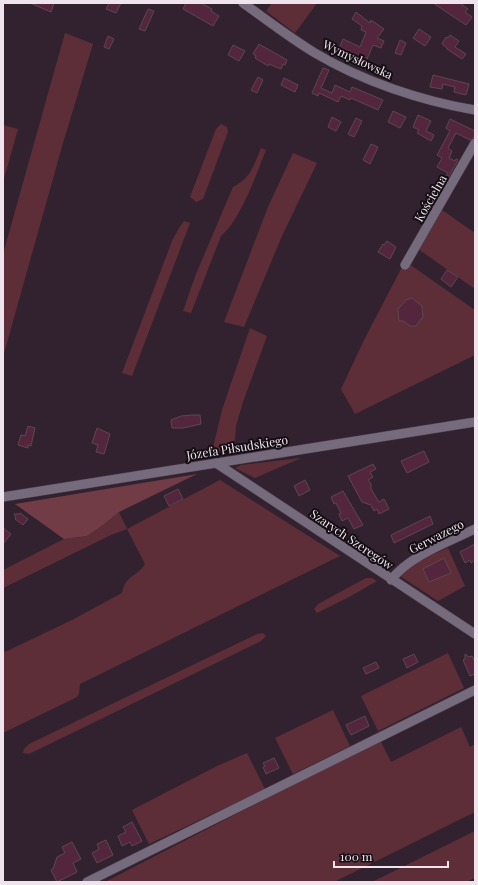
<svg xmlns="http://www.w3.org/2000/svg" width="478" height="885" font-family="'Playfair Display',serif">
<rect width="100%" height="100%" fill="#32222f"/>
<path fill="#5e2e38" d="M272,3H317L295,33L266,11Z
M65,33L93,44L63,143L3,357V254Z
M221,124L227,127L228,132L203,199L196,202L190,197L216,129Z
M3,125L18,129L3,182Z
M261,148L266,150C256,175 241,219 221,236L191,313L183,311L196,274L233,187C251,178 254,165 261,148Z
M293,153L317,163L282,236L244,327L224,322L268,207Z
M442,210L475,233V289L418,249Z
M184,221L190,223L132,376L122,373L172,241L179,228Z
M409,264L475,310V355L355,414L341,389L364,340L401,269Z
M250,328L267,336L243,402L236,426L235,440L225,451L212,452L222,410Z
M301,458L255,478L235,468L241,465Z
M220,480L340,556L80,684L79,694L77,697L3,733V647L5,652L72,620L122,593C126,574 137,577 145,564L127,529L111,535L3,588V570L64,539L87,536L103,525L119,512L127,529Z
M448,548L465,586L438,601L400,576L420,560Z
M366,578H372L377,581L349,597L317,613L314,609L318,604Z
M263,633L266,636L261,641L29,754L23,753L24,749L29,744L257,634Z
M448,653L464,688L378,731L361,696Z
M333,710L350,746L293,774L275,738Z
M461,727L470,747L475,744V812L334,882H105L335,763L381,742L391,762Z
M247,753L265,789L149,844L132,810L217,766Z
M475,831V878L466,882H372Z"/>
<path fill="#713c46" d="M197,474L119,512L103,525L87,536L64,539L15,504Z"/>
<path fill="#54263d" stroke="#5c4750" d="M30,3H54L51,12Z
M109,3H121L116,13L106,9Z
M186,3H201L212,9L211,11L219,16L213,26L183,9Z
M433,3H460L468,9L465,12L472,17L466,25Z
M148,9L154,11L145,31L139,29Z
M356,12L370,23L371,20L384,29L377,38L384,41L381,48L373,45L365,64L355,60L356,56L339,49L343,39L360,47L366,32L361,30L362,26L352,19Z
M419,29L431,37L425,46L413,38Z
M450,35L459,41L455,47L466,54L462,59L447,49V48L442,44L446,37L448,38Z
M108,36L114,39L109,49L104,47Z
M400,40L406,43L401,55L395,53Z
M259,44L287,60L285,65L283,64L281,69L269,64L268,66L255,58L256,56L253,54Z
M233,45L245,51L239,61L228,55Z
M323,68L329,70L321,88L332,93L335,85L350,92L352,87L383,100L378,110L351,98L350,100L341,96L338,102L319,93L318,96L312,93Z
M433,75L469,84L466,95L454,92L455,87L443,84L442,89L430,87Z
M258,77L263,80L257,93L251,90Z
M284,78L298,85L295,92L281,85Z
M393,111L406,117L400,128L388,122Z
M418,115L431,121L426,131L434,135L431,141L417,133L419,130L413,127Z
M332,117L341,122L336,131L328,127Z
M356,118L362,121L354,137L348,134Z
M450,119L475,131V136L470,140L456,133L448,148L452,151L449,158L455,161L456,159L458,160L441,190L439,189L448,173L437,167L442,158L437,155L450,131L446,128Z
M371,144L378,147L370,164L363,160Z
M387,241L396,247L390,259L378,252L383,244L384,245Z
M447,270L458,277L451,287L441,279Z
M412,298L422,306L423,318L421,319L416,326H410L403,321H399L398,309L406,300Z
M192,415H200L201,424L183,428H172L171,420L181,416Z
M28,426L35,428L31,446L28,445V448L18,445L21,435L25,436Z
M97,428L110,434L104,454L96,452L98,445L92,443Z
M424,451L429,462L407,473L401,461Z
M373,464L376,469L370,472L373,477L368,480L371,484V489L379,502L384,499L389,509L379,514L377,509L374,511L371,505L362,502L348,476Z
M305,480L310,490L299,496L294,486Z
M178,489L183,499L169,506L164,496Z
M343,491L363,525L354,529L348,518L342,521L339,514L341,513L336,503L334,504L331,497Z
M20,513L28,519L23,525L15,519L16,518L14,514H19Z
M430,516L433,524L394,543L391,535Z
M3,528L11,534L3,544Z
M475,544V560L471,563L470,560L465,563L460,552Z
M444,558L451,573L429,582L423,569Z
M414,654L418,662L407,668L403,659Z
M465,654L469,657L472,656L475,662V674L470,676L463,660L465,659Z
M376,662L379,668L366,674L363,668Z
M365,716L369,726L351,735L346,725Z
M274,758L279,768L266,774L263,767L265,766L263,763Z
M132,822L142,841L132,846L130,842L122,846L118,836L126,832L123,827Z
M106,840L113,855L97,863L92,853L99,849L97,844Z
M72,842L81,859L73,863L77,872L57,882L51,870L53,869L57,857L65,853L62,847Z"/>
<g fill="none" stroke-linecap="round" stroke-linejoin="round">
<g stroke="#4c3d4a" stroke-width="10">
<path id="minor" d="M243,3C267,20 290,38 315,53C362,81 421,101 475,110
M405,265L475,143
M216,463L475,634
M3,497L475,422
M391,580C409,556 448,542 475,529
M87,882L475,690"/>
</g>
<use href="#minor" stroke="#766a7d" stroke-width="9"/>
</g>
<g text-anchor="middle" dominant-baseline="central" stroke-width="4" stroke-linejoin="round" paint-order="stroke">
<g font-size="12" fill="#efe4ed" stroke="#150e14">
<text transform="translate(358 59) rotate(25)">Wymysłowska</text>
<text transform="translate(430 198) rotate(-60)">Kościelna</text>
<text transform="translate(237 447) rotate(-9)">Józefa Piłsudskiego</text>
<text transform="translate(436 536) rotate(-27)">Gerwazego</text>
<text transform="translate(352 539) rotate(34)">Szarych Szeregów</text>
</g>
</g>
<rect width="478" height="885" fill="none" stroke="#efe4ed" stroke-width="8"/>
<path d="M334 861v6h114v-6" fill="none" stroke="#efe4ed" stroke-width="2"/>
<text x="340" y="861" font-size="12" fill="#efe4ed" stroke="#150e14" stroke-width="3" paint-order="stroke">100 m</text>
</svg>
